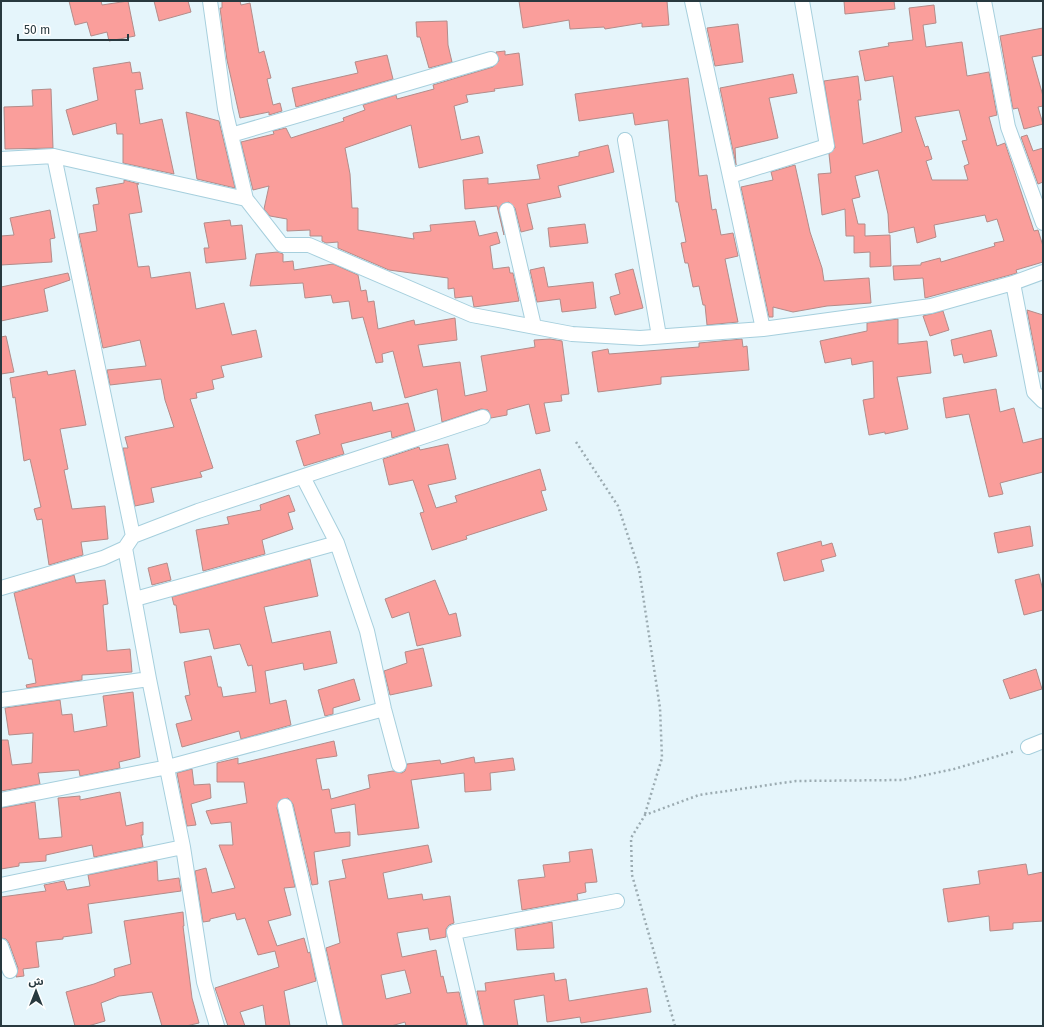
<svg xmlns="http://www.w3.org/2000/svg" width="1044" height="1027" font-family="'Fira Sans','Noto Sans Arabic',sans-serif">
<rect width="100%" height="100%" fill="#e5f5fb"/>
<path fill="#fa9e9b" stroke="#b38c8a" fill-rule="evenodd" d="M69,1H101L102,5L128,1L135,36L109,41L107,32L91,36L87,22L75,25Z
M154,1H188L191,12L159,21Z
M222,1H240L241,5L250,3L259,53L264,51L271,78L267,79L273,105L280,103L282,111L269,115V112L240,118L227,60L220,8H222Z
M519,1H667L669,25L642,27V23L605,29L604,27L570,29L569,20L523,28Z
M844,1H894L895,9L845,14Z
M934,5L936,23L923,25L926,47L962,42L967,76L989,72L997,115L989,117L997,146L1005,143L1034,231L1038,230L1043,246V262L1016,270L1017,273L1010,275L925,298L923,278L894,280L893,266L921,265V263L940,258L941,262L995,246L994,243L1004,241L997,219L987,222L985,215L934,225L936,237L917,243L914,227L889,233L888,214L878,170L855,176L860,197L852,199L858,224H865V236L890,235L891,266L870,267V252L854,253V236H846L845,209L822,215L818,174L831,173L829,154L835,148L824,81L858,76L861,100H858L863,144L902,132L893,76L865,81L859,51L889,46L888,43L913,40L909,8ZM959,110L967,140L962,141L969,164L964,166L968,180H932L926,161L932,159L928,146L925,147L915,117Z
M447,21L448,45L452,62L429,68L420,37H417L416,22Z
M738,24L743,62L715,66L707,28Z
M1043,28V55L1032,57L1043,96V106L1038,107L1043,124L1024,129L1018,108L1013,109L1000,36Z
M505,51V55L519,53L523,85L494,89L495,91L466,95L468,102L454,106L461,140L479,136L483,153L419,168L411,125L345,148L350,174L352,208H358V230L414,239L413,233L431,231L430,225L475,221L479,236L497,232L500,243L490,246L493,269L509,267L510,273H513L519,301L474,307L472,296L455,298L454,288L448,289V278L389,270L338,248V242L326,243L322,241V236H310V230L287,231V219L270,216L264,209L269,186L253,190L241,142L274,134L273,131L286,128L291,138L344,121L343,118L365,110L363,105L396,95L397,99L434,89L433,85L493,67L499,61L496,52Z
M387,55L393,79L296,107L292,88L358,73L355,62Z
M130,62L132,73L140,72L143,89L135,90L140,124L162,119L174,174L123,163V134H117L116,123L73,135L66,110L98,100L93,68Z
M793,74L797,93L769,98L778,138L735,148L736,165L720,88Z
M688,78L699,176L707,175L712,210L716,209L721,235L733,233L738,256L725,259L738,322L707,325L705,305H703L699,286L693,287L688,263H685L681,243L686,242L678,202H676L668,120L635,125L633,113L579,121L575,94Z
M51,89L53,148L5,149L4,107L33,106L32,90Z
M186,112L219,121L235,188L197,179Z
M1027,135L1033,151L1043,148V182L1038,184L1021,137Z
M608,145L614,172L558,186L561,197L527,204L533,229L521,232L515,208L509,202L502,204L499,208L504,235L497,206L465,209L463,180L488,178V184L540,179L537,165L579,156V152Z
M795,165L810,232L822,268L824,281L869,278L871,303L827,306L793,312L773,307V317H769L741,187L773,180L771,172Z
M124,180L139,184H137L142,212L129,214L138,267L149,266L151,278L190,272L196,309L224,303L232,335L256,330L262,357L221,366L224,377L212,380L214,389L196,393L197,398L190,399L213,468L200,472L202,477L151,488L154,502L135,506L123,448H128L125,437L174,427L165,400L161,379L110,385L107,370L146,366L140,340L103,348L79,234L97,231L93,205L99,204L96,188L124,183Z
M50,210L55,238L50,239L52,262L1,265V236L14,235L10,218Z
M230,220L231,226L242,225L246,259L206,263L204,248H209L204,223Z
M585,224L588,243L550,247L548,228Z
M278,252L283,254V262L293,261L294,270L333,264L358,275L361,291L366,290L368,302L374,301L378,329L414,320L415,325L455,318L457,340L418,345L423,367L460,362L465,396L487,391L481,356L535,347L534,340L550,339L562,341L569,394L561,395L562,401L544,403L550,431L536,434L529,404L507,410V415L491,418L488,410L481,409L442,422L437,389L405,398L393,351L382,354L383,362L376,363L363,317L352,319L349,301L333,303L331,295L305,298L303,283L250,286L256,254Z
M544,267L548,287L593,282L596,308L562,312L560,299L537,302L530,270Z
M633,269L643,308L615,315L610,297L620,294L615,274Z
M68,273L70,280L44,289L48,311L1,321V287Z
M1027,310L1043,315V371L1039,372Z
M943,311L949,330L930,336L923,316Z
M898,319V344L927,341L931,373L897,377L908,429L885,434V432L869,435L863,400L874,398L873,361L852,365L851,358L825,363L820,341L867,331V323Z
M991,330L997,356L964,363L962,354L954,356L951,340Z
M6,336L14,372L1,374V337Z
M742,339L743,347L747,346L749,370L661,377V384L598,392L592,352L608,349L609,354L699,347V343Z
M75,370L86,425L60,429L68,469L64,470L72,509L105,506L108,539L81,542L83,555L49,565L42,519L37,520L34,509L41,507L30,459L24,461L15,397L13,398L10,378L47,371L48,375Z
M996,389L1000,412L1014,408L1023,443L1043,438V472L1000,483L1003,494L989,497L969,414L946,418L943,398Z
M371,402L373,411L408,403L415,431L392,438L391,431L341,444L344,454L304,466L296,441L320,434L315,415Z
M448,444L456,479L428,485L436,508L457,502L455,496L540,469L546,490L541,491L547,510L466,536L467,539L432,550L420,513L424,512L413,480L389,485L383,459L419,447L420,450Z
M289,495L295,511L288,513L293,529L262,540L265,554L203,571L196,530L229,524L227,517L261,510L260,505Z
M1030,526L1033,546L998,553L994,533Z
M821,541L822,546L832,543L836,556L821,560L824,571L784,581L777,553Z
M310,559L318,596L264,607L272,643L330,631L337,663L304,670L303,663L265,671L270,704L286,700L291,725L241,739L239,731L182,747L176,724L192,720L185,696L190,695L184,662L211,656L218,687H221L223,697L256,692L252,665L248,666L240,644L214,649L209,629L180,633L176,605H174L172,597Z
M167,563L171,580L152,585L148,568Z
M1039,574L1043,591V610L1024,615L1015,580Z
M74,575L76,583L105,580L108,604L103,605L107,651L130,649L132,672L82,675V680L27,688L26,685L36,683L32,659H29L14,593Z
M435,580L449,615L456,613L461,636L417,646L409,612L392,618L385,599Z
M423,648L432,686L390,695L384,671L407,663L405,652Z
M1036,669L1042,689L1010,699L1003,680Z
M354,679L360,700L333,708V714L325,716L318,690Z
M133,692L140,757L119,762L120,768L80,776L79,770L38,773L40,784L1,791V740H8L12,765L32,763L33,733L9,735L5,708L60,700L62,715L72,714L74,732L107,726L103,696Z
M334,741L337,756L316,759L322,790L329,789L331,799L370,788L368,775L393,771L402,773L405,771L407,764L440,760L441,764L474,757L475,763L513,758L515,770L490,773L491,790L465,792L464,773L411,780L419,828L358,835L355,804L331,809L335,833L350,832V846L314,852L318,884L312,885L293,804L288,798L280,800L277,808L295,887L284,888L291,915L268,921L277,946L304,938L308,953L310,952L316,981L284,991L290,1026H266L263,1005L240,1012L245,1026H228L215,988L279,967L275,951L258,955L245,918L237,920L235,913L210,919V921L203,922L195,871L206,868L212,893L235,888L219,845H233L231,822L211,824L206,811L247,803L244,782H217V763L238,758V764Z
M192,769L194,785L210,784L211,798L191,804L196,825L187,826L177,773Z
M120,792L126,826L143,822V835H141L143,847L94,857L92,845L46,855V861L19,863V866L1,869V808L35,802L39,839L62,837L58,798L80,796V800Z
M428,845L432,862L383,873L388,899L422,894L423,900L450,896L454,923L449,925L446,929V937L430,940L428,928L397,933L402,957L436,950L441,977L443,976L447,993L459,992L467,1026H406L405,1022L391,1026H343L326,948L340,943L329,881L346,878L342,860ZM405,970L411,993L386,999L381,975Z
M592,849L597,882L585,883L586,892L577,894L578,900L522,910L518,880L545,877L543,865L570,862L569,852Z
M157,861L158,881L179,878L181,891L88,904L92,933L63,937V939L36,942L39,967L23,969L24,976L16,977L18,968L9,943L6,939L1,938V897L46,891L44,885L64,881L67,890L90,886L88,875Z
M1026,864L1028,875L1043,872V921L1013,923V929L990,931L989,916L948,922L943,889L980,884L978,871Z
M183,912L184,926H183L192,998L199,1023L186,1026H162L152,992L119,996L101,1003L105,1021L88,1026H75L66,992L94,984L115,976L114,969L131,964L124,921Z
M552,922L554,948L517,950L515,929Z
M554,973L555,981L566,979L569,1001L647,988L651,1012L581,1023L580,1017L547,1022L544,995L514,1000L518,1026H484L477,991H486L485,983Z"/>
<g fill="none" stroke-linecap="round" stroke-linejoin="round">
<g stroke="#a6cfdd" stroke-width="16">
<path id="minor" d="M210,1L225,109L246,199L282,245H309L472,315L572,334L640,338L763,329L931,306L1013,283L1043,272
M692,1L763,329
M984,1L1008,127L1043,223
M231,135L491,59
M625,140L659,336
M54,156L133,536
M1,159L54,156L246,199
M730,176L827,146L802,1
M507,210L534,326
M1013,283L1034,392L1043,401
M303,477L337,543L367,631L384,709L399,765
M125,548L149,679L183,847L204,982L217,1026
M1,588L103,558L125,548L133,536L198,511L483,417
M135,599L337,543
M1,700L149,679
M1028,747L1043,741
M1,800L168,767L384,709
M285,806L335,1026
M1,885L183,847
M1,946L10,971
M476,1026L454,932L617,901"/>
</g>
<path stroke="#9babb1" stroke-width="2.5" stroke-dasharray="2 3" stroke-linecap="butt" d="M576,442L618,506L639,569L660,708L662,758L645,814
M675,1026L632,875L631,838L645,815L699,795L796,781L902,780L954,769L1015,751"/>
<use href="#minor" stroke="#fff" stroke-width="14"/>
</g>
<rect width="1044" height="1027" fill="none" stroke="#28393f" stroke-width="4"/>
<g transform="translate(36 991)" stroke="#ffffff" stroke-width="3" paint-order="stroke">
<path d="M0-3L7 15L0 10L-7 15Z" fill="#28393f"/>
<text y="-6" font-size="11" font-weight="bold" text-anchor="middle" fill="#28393f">ش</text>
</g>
<path d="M18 34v6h110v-6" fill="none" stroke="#28393f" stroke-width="2"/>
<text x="24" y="34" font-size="12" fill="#28393f" stroke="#ffffff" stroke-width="3" paint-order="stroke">50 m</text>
</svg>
